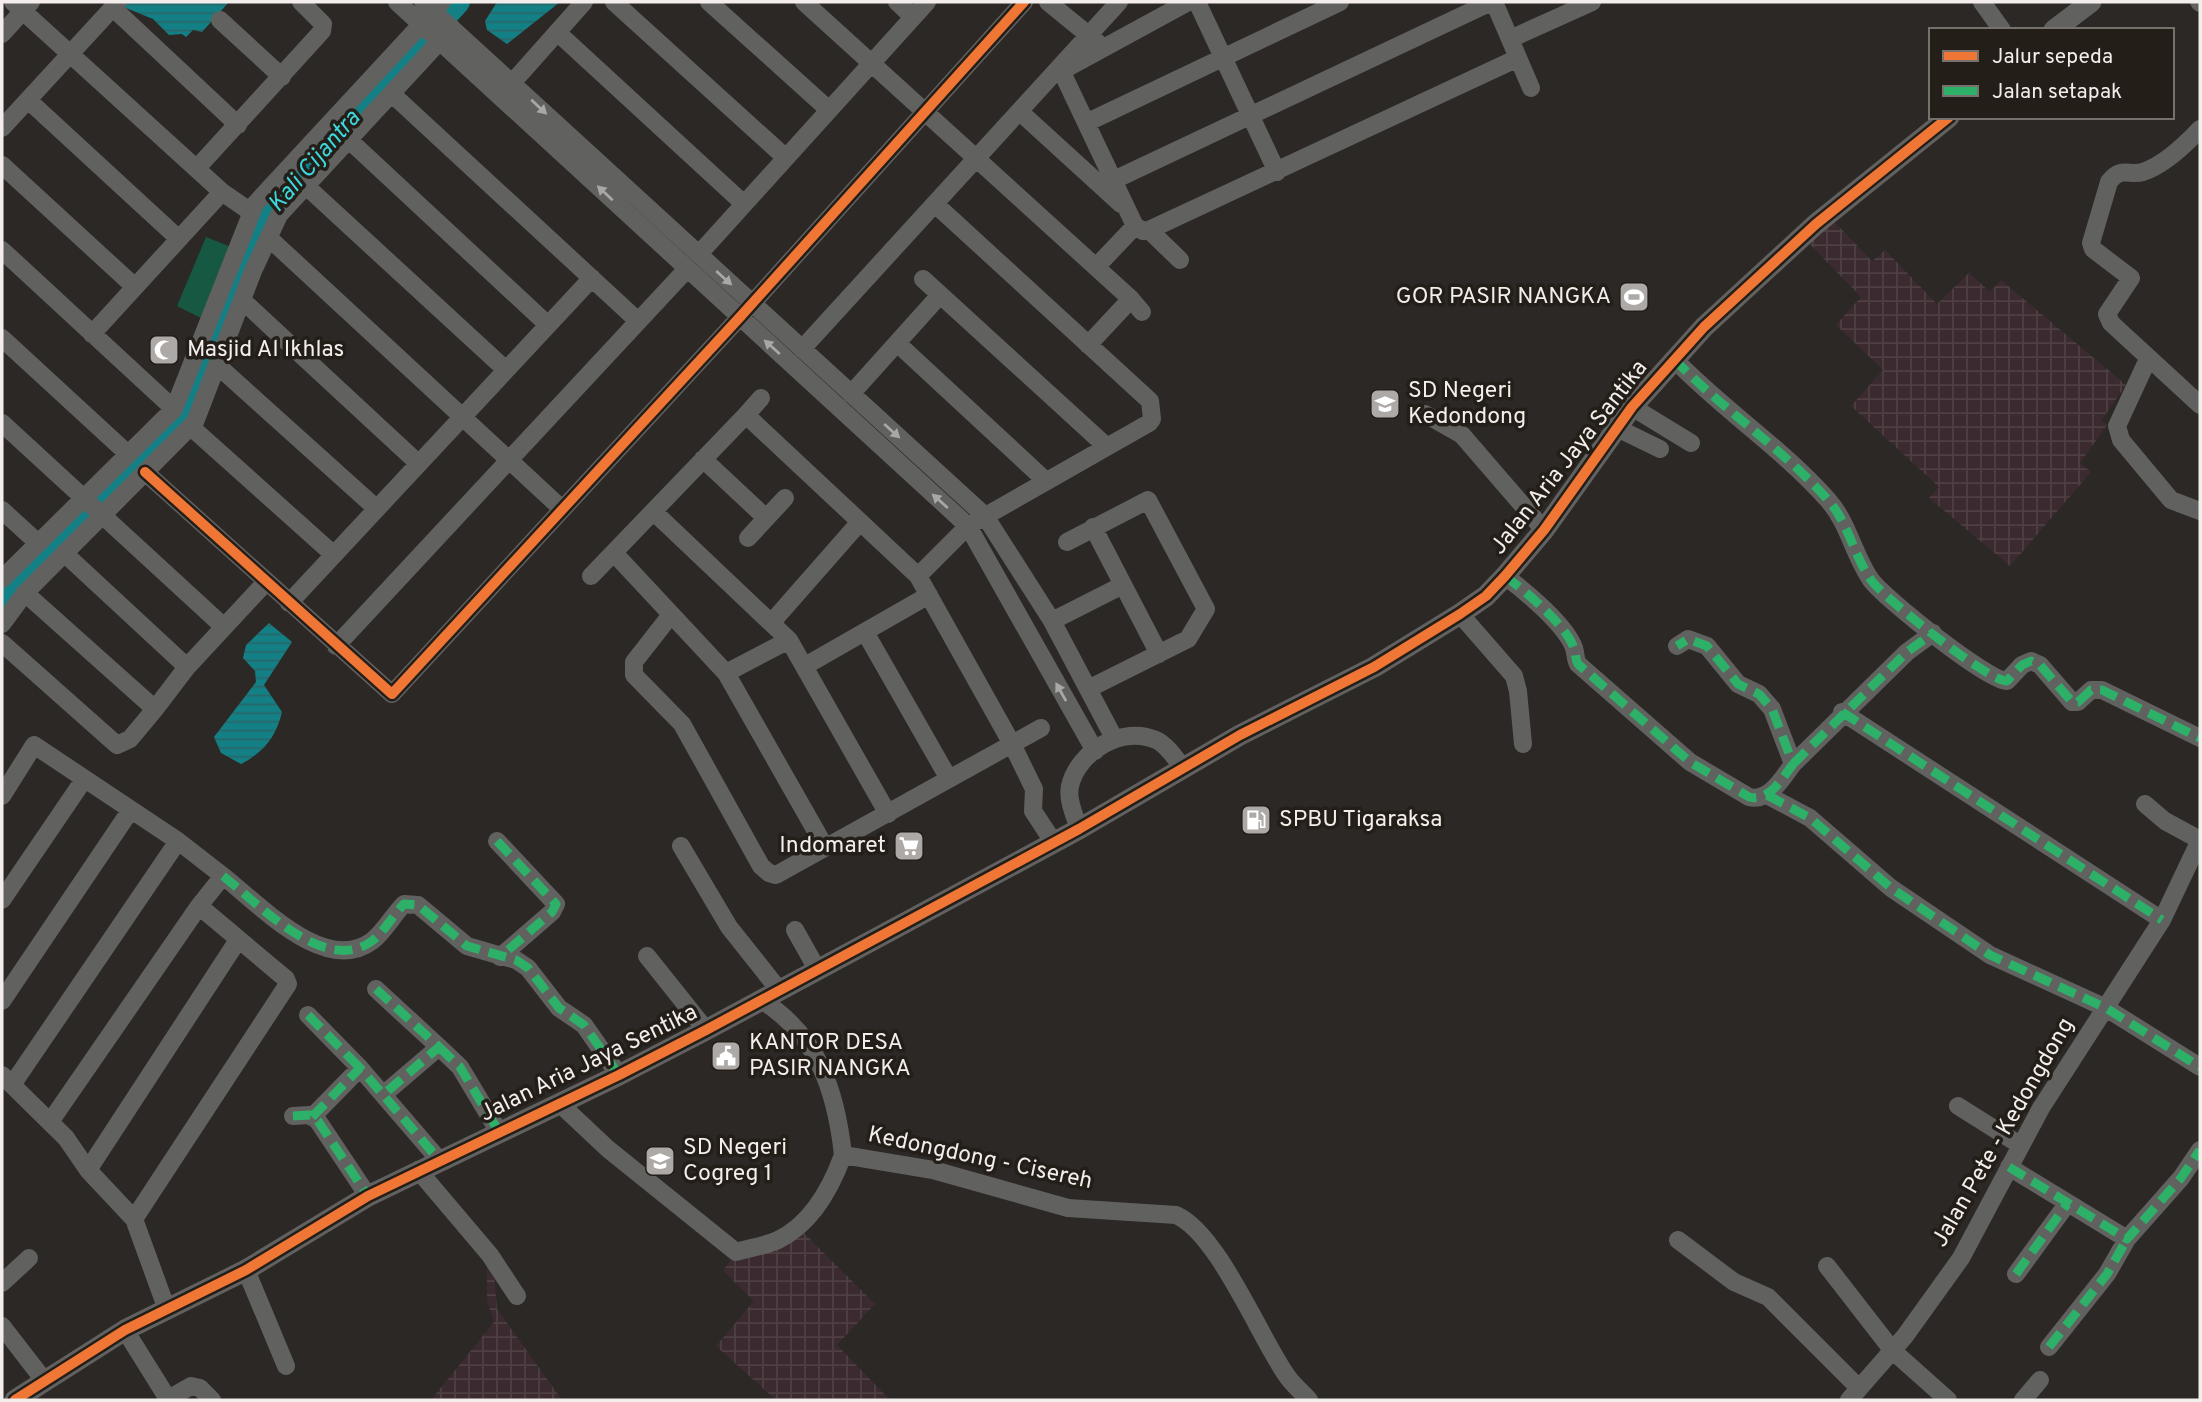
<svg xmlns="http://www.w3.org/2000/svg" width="2202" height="1402" font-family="Overpass,sans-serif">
<defs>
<pattern id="industrial-grid" width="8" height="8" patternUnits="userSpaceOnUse" patternTransform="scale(1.75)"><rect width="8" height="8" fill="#3b2a2f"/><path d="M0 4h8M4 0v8" fill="none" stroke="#4e3f43"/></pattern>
<pattern id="water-rules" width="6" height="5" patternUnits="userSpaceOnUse" patternTransform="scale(1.75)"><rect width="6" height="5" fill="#128085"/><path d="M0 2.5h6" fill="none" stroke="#2b6669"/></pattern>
</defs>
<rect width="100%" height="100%" fill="#2b2826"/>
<path fill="url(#industrial-grid)" d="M1824,211L1872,261L1885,250L1937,304L1969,273L1990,292L2001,280L2126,385L2101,421L2107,425L2080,463L2091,472L2010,566L1929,498L1939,487L1851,406L1883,370L1836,325L1861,297L1798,232Z
M797,1226L875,1304L837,1345L890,1400H776L716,1346L754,1301L723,1271L736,1252Z
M492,1249L497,1309L562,1400H431L494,1322L487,1301V1256Z"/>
<path fill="#165841" d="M206,237L231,247L201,318L177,306Z"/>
<path fill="url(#water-rules)" d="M125,2H229L202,32L193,30L186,37L182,34L169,35L153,19L121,6Z
M497,2H560L507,44L487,30L485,21Z
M269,623L292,642L264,685L282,712C276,737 264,752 241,764L221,753L214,737L256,682L255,671L243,658L246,645Z"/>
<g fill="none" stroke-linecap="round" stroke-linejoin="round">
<path stroke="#128085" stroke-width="24" d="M2,602L91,507L189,411L247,252L277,201L458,2"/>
<path stroke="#616160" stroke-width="18" d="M13,2L222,192L251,212
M397,2L968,526L1095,751
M423,2L985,516L1052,621L1114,738
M614,2L786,158
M709,2L829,110
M804,2L1131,299L1142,312
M897,2L913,17
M1048,2L1097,42
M1197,2L1277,172
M1494,2L1531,88
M1982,2L2002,30
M2199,2L2200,3
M113,8L238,125
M220,20L282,77
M557,32L744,204
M2,34L31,2
M1510,39L1592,2
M1060,68L1135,226L1096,267
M1065,69L1188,2
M512,83L584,2
M392,94L638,321
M28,100L179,239
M1020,112L1121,204
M1088,122L1340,2
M2,128L118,2
M2200,129C2185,145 2164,165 2143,172C2128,176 2121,166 2109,182L2091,243L2093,249L2131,278L2107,314L2111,323L2200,405
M349,140L548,325
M2,165L135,287
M197,168L322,31L323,24L301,2
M1114,180L1491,2
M306,186L506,370
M1135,226L1143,231L1149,230L1518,58
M1149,230L1180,260
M269,238L562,509
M2,250L174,409
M699,254L927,2
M923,279L1107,447
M242,300L419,464
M92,334L222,192
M2,338L128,454
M897,343L1046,481
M1088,345L1131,299
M802,349L1119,2
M1674,359C1722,409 1782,448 1828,500C1848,522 1854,556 1871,580C1884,598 1989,682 2007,681L2022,665L2031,661L2040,665L2072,702H2078L2091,690H2102L2200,738
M2148,359L2117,426L2121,440L2171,500L2200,511
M217,365L377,509
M851,394L940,295
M1632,407L1691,443
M1425,414L1462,435L1544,530
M746,415L761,398
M2,423L224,627
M191,427L334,555
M1617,428L1660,449
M703,459L766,518
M145,472L392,694L740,317L1024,2
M2,510L38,543
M655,513L789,640L888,814
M1093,527L1159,654
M748,538L785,498
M1067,542L1148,500L1206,609L1188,639L1088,689
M64,553L187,667
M614,553L726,673L825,847
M591,576L746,415L918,576L968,526L1149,423L1152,419L1150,401L935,204
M1505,576C1525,591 1566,625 1574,648C1576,654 1575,659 1578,664L1690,762L1749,797C1769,802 1782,779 1793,764L1772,709L1759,694L1738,684L1707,646L1688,639L1677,646
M2,579L174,409L255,204L442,2
M266,582L187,667L155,709L25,593L195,422L253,271L279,215L452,28
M289,603L592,278
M1460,614L1514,676L1518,691L1523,744
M670,616L634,662V675L682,724L761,866L769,873L776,875L1012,744L918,576
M1052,621L1123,585
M772,622L859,523
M2,624L25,593
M865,632L949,779
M2,643L117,745L130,739L155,709
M336,646L687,269
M805,666L929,595
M726,673L789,640
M1842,712L2162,920
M1041,728L1012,744L1034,789L1033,811L1054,843
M1793,764L1907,652L1933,633
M1767,795L1810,818L1891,888L1990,955L2106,1008L2200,1067
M2,796L34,745L178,841L223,876L199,906L50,1122
M1079,829C1075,816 1067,800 1070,786C1078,751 1123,725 1156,740C1166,744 1176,759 1183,768
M497,841L556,904L552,912L500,957
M681,846L729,927L779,990
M223,876C259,904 325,976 372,941C384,932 393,915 404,904L418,905L467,946L516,960L528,968L559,1008L584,1025L619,1075
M2,900L83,781
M795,930L817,969
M647,956L706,1030
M376,989L439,1047L384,1094
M761,1000C818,1035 836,1091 843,1155
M2,1001L130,811
M308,1015L360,1068
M439,1047L460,1067L499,1132
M2,1075L66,1138L88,1170L134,1219L166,1307
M12,1085L178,841
M559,1103L608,1149L736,1252C749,1248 765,1246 778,1240C811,1224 831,1188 843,1155L933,1170L1068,1208L1176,1215C1218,1233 1260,1338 1287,1376C1293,1385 1302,1392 1309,1400
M1958,1106L2020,1145
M293,1116L310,1115L318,1121L368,1196
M312,1117L360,1068L440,1161
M2009,1167L2127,1239L2181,1178L2200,1150
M88,1170L238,940
M418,1170L490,1255L517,1296
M134,1219L288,984L286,979L199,906
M1678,1240L1734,1282L1768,1297L1858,1387
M1827,1266L1893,1351L1948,1400
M246,1270L286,1366
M2016,1274L2067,1204
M2,1283L29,1258
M2,1326L43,1379
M125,1330L168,1399L191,1386L200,1388L212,1400
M2049,1347L2107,1274L2127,1239
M1849,1400L1905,1336L1961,1258L2041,1108L2162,920L2200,840L2165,821L2145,804
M2023,1400L2040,1380"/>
<path stroke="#616160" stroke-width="21" d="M2054,30L2091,2
M15,1400L125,1330L246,1270L368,1196L619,1075L706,1030L1079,829L1240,735L1374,667L1460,614L1486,596L1505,576L1544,530L1632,407L1704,327L1816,224L1949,117"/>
<path stroke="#2db169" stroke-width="9" stroke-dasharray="18 9" stroke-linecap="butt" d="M1674,359C1722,409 1782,448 1828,500C1848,522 1854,556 1871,580C1884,598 1989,682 2007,681L2022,665L2031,661L2040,665L2072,702H2078L2091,690H2102L2200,738
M1505,576C1525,591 1566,625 1574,648C1576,654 1575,659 1578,664L1690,762L1749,797C1769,802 1782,779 1793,764L1772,709L1759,694L1738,684L1707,646L1688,639L1677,646
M1842,712L2162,920
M1793,764L1907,652L1933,633
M1767,795L1810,818L1891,888L1990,955L2106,1008L2200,1067
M497,841L556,904L552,912L500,957
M223,876C259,904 325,976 372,941C384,932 393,915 404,904L418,905L467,946L516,960L528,968L559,1008L584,1025L619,1075
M376,989L439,1047L384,1094
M308,1015L360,1068
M439,1047L460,1067L499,1132
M293,1116L310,1115L318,1121L368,1196
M312,1117L360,1068L440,1161
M2009,1167L2127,1239L2181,1178L2200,1150
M2016,1274L2067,1204
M2049,1347L2107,1274L2127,1239"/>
<g stroke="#241e19" stroke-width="15">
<path id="cycleway" d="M145,472L392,694L740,317L1024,2
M15,1400L125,1330L246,1270L368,1196L619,1075L706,1030L1079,829L1240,735L1374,667L1460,614L1486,596L1505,576L1544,530L1632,407L1704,327L1816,224L1949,117"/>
</g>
<use href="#cycleway" stroke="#f07635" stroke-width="10"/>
</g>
<defs><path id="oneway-solid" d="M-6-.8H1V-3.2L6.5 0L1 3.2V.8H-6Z" transform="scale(1.75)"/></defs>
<g fill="#aaa8a6">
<use href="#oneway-solid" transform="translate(539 107) rotate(43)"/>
<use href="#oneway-solid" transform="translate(605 193) rotate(-137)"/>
<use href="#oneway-solid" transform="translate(724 278) rotate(42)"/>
<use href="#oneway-solid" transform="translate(772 347) rotate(-138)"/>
<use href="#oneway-solid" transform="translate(892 431) rotate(42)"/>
<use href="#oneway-solid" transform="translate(940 501) rotate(-138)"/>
<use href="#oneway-solid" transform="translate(1061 692) rotate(-119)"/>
</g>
<defs>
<g id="stadium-square" transform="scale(1.575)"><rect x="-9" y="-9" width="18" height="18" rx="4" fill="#ada9a6" stroke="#241e19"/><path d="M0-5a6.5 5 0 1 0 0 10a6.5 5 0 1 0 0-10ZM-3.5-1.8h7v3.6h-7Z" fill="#fff"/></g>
<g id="mosque-square" transform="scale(1.575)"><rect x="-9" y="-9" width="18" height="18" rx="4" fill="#ada9a6" stroke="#241e19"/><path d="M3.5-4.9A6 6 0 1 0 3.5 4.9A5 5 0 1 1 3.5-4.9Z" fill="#fff"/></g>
<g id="school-square" transform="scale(1.575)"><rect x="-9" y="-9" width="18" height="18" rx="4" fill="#ada9a6" stroke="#241e19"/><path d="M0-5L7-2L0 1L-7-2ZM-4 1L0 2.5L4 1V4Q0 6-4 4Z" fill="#fff"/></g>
<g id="fuel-square" transform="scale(1.575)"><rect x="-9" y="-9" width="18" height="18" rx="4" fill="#ada9a6" stroke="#241e19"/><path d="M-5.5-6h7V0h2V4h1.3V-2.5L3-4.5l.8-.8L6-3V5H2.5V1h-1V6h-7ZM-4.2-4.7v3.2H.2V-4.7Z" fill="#fff"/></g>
<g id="supermarket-square" transform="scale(1.575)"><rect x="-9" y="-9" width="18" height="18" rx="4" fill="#ada9a6" stroke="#241e19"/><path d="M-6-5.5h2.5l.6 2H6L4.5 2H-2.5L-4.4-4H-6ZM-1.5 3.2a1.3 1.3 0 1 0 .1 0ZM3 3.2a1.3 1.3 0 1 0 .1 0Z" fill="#fff"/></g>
<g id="civic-square" transform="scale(1.575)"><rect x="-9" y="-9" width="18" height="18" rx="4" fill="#ada9a6" stroke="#241e19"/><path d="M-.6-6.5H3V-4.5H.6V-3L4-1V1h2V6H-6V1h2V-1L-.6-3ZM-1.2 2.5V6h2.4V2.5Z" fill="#fff"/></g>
</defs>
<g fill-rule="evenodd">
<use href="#stadium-square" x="1634" y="297"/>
<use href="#mosque-square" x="164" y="350"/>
<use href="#school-square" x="1385" y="404"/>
<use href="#fuel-square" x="1256" y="820"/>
<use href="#supermarket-square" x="909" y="846"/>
<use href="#civic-square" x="726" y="1056"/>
<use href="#school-square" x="660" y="1161"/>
</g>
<g text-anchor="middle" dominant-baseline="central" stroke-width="7" stroke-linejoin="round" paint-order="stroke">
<g font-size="23" fill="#f3eeeb" stroke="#241e19" text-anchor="start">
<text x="1611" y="297" text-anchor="end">GOR PASIR NANGKA</text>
<text x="187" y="350">Masjid Al Ikhlas</text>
<text x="1408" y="391">SD Negeri<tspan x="1408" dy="26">Kedondong</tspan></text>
<text x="1279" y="820">SPBU Tigaraksa</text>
<text x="886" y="846" text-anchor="end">Indomaret</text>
<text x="749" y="1043">KANTOR DESA<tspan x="749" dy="26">PASIR NANGKA</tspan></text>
<text x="683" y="1148">SD Negeri<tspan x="683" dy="26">Cogreg 1</tspan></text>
</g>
<g font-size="23" fill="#f3eeeb" stroke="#241e19">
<text transform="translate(1570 458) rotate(-52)">Jalan Aria Jaya Santika</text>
<text transform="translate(589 1064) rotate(-26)">Jalan Aria Jaya Sentika</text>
<text transform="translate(2004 1133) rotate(-60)">Jalan Pete - Kedongdong</text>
<text transform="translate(980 1159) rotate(12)">Kedongdong - Cisereh</text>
</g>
<g font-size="24" font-style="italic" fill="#3bd8de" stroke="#241e19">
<text transform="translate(315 162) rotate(-49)">Kali Cijantra</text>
</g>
</g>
<rect width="2202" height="1402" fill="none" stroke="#f3eeeb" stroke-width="7"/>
<rect x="1929" y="28" width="245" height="91" fill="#241e19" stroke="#77716d" stroke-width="2"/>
<rect x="1943" y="51" width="35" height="10" fill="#f07635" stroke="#77716d" stroke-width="2"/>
<text x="1992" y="63" font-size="21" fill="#f3eeeb">Jalur sepeda</text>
<rect x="1943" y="86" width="35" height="10" fill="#2db169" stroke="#77716d" stroke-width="2"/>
<text x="1992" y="98" font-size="21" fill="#f3eeeb">Jalan setapak</text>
</svg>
